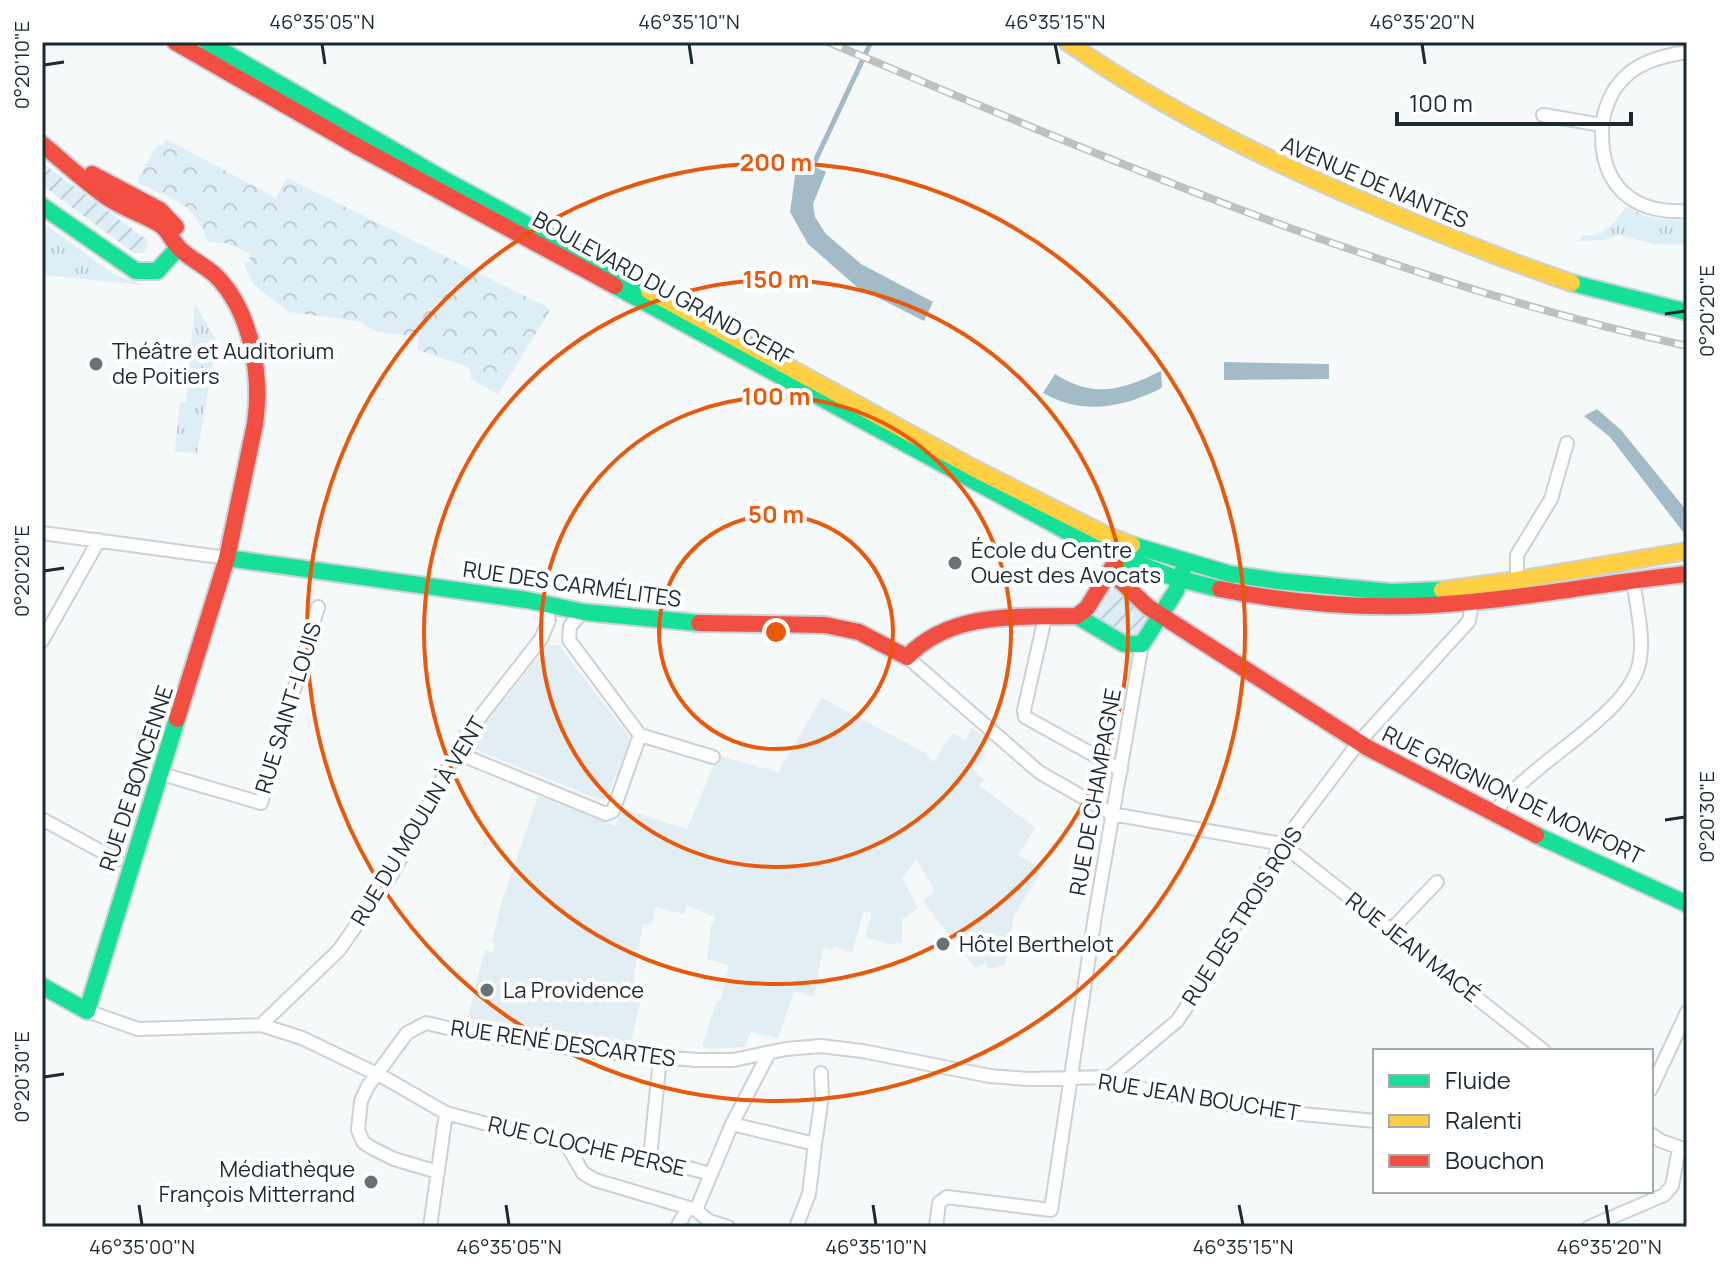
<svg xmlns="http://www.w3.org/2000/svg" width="1729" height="1269" font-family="Manrope,sans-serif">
<defs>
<pattern id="grass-tufts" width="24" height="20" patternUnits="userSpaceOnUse" patternTransform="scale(2)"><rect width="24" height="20" fill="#ddeef6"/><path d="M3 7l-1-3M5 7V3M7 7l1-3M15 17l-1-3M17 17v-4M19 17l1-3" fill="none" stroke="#bdccd3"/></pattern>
<pattern id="park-crowns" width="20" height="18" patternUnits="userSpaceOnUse" patternTransform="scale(2)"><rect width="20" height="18" fill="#ddeef6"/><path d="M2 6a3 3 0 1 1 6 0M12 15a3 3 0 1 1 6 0" fill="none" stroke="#bdccd3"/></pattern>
<pattern id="garden-furrows" width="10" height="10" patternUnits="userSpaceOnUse" patternTransform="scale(2)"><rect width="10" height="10" fill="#ddeef6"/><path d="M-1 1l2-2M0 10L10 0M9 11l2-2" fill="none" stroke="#bdccd3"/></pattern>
</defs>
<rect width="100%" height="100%" fill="#f5f9fa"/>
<path fill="#e3eef4" d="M548,645H559L631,739L605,802L474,749L473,741L477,734Z
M822,698L925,753L933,762L953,733L965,741L972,727L985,738L980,750L986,754L973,769L984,780L979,785L1035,828L1018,855L1042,869L1014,916L1005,965L988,969L985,963L975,968L923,901L935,891L916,860L902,878L918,908L902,919V943L897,942L896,945L865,938L872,913L864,911L852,953L834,946L832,950L823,948L814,997L794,991L778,1038L751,1032L744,1047L710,1049L702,1046L716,1003L721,999L729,965L707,959L711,926L716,918L687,905L684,914L655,907L652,925L643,924L634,975L635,982L644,984L630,1048L573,1040L572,1042L466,1025L483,956L485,950L493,952L495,943L492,942L502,901L538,796L615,826L623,809L687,829L718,755L778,772Z"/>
<path fill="url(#grass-tufts)" d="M1627,206C1647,220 1664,220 1687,220V245L1654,244L1618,235L1604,240L1578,241L1584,235C1605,238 1616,220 1627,206Z
M42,222L113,274L144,285L42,275Z
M195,304L217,342L197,454L175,451L180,402H186Z"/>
<path fill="url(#park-crowns)" d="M166,139L276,198L287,178L551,309L498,394L471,379V371L466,366L417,350L419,337L377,332L361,322L349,320L289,312L253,284L244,264L249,262L250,253L225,243L208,242C192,200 177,202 139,183L138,179L158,144L162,146Z"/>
<path fill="url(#garden-furrows)" d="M42,163L146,239L148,244L144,253H134L42,185Z
M1118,588L1147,614L1146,623L1135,636H1126L1096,616C1096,603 1105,590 1118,588Z"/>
<path fill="#a2bbc7" d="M790,156L826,172L813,204L815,217L826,234L861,264L933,302L924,321L857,287L808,244L790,212L795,176Z
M1224,362L1329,364V379L1224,380Z
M1161,371L1162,387L1158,390C1120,408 1082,415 1043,393L1055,374C1094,399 1122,390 1161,371Z
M1597,409L1621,430L1687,511V537L1610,437L1584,416Z"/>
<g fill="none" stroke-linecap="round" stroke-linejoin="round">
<path stroke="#a2bbc7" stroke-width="5" d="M810,172L871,42"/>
<g stroke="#cad2d7" stroke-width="16">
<path id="street" d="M1687,52C1661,56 1633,63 1617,86C1608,98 1602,117 1602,132C1601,187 1634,214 1687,211
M1543,115L1602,125
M42,533L227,558
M1517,580V555L1551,499L1567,443
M1045,618L1024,710L1025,717L1121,770
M42,641L99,540
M907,657L1039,772L1112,814L1282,844L1544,1051
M640,735L713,757
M457,753L606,814L613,811L640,735L569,640L570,626L583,612
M162,774L261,803L318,607
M1493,815C1527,762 1632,716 1640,659C1644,634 1636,605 1633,579
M42,819L117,860
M1391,930L1437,882
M87,1011L138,1029L261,1025L302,1038L385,1078L446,1113L567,1145C615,1144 664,1162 711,1174
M261,1025L339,950L392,874L465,736L541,639L549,620L545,603
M1110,1077L1177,1021L1198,990L1282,844L1359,742L1469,621L1472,602
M1651,1089L1687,1012
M732,1124L815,1144L809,1194L796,1227
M1651,1134L1661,1141L1684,1149
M815,1144L822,1097L821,1073
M567,1145L583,1173L595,1180L696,1210
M650,1158L660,1058
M438,1172L394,1159L372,1148L363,1142L358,1130L361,1101L368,1086L407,1033L426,1023L479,1035L590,1051L696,1060H733L786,1049L821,1046L862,1051L990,1076L1028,1079L1110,1077L1149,1091L1270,1111L1375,1121
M430,1227L446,1113
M677,1227L688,1208
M728,1227L709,1221L696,1210L732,1124L769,1053
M936,1227L939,1203L947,1197L1051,1210L1095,916L1142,644
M1589,1227L1664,1195L1672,1186L1679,1149"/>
</g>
<g stroke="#cad2d7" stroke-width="20">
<path id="fast" d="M207,42L443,179L649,291
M42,206L136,271H157L178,248
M1572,283L1687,312
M615,286L1092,545L1172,577L1220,589
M1132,545L1230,574L1278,581L1391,592L1442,590
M227,558L527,600L583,612L699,623
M1077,616L1124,644H1142L1176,591L1183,570
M1536,835L1687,904
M42,986L87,1011L177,719"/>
</g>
<g stroke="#cad2d7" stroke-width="20">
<path id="slow" d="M1067,42C1165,110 1269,162 1379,208C1443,235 1507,261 1572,283
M649,291L975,469L1104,534L1132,545
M1442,590L1517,580L1687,551"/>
</g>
<g stroke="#cad2d7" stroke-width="20">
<path id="jam" d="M175,42L360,148L615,286
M42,144C64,162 85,182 108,198C124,209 150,217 162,226C170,233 173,243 181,250C191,259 205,266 215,275C252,311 262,376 255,424L227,558L177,719
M92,174L160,210L176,227
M1111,572L1148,607L1368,748L1536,835
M1220,589C1290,603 1361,609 1432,605C1518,600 1602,583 1687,574
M1077,616L1087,608L1115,563
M699,623L825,625L859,632L907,657C951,611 1018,617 1077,616"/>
</g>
<use href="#street" stroke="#fefefe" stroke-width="12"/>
<use href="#fast" stroke="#16e098" stroke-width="16"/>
<use href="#slow" stroke="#ffcf43" stroke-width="16"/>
<use href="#jam" stroke="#f24e42" stroke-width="16"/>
<g stroke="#bfc0c1" stroke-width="8">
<path id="rail" d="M828,42C1109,160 1388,280 1687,346"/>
</g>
<use href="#rail" stroke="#fff" stroke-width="5" stroke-dasharray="15" stroke-linecap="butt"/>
</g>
<path fill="none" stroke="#1b2a31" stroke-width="3" d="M322,44L325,64M689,44L692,64M1055,44L1059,64M1422,44L1425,64M44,65L64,62M1665,314L1685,311M44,571L64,568M1665,820L1685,817M44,1077L64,1074M139,1205L142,1225M506,1205L509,1225M873,1205L876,1225M1239,1205L1243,1225M1606,1205L1609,1225"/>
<g fill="none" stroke="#e8590c" stroke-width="4">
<circle cx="776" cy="632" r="117"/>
<circle cx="776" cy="632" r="235"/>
<circle cx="776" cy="632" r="352"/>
<circle cx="776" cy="632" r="469"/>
</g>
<g fill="#677277" stroke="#fff" stroke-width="3">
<circle cx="96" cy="364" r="8"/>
<circle cx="955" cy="563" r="8"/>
<circle cx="943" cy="944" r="8"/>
<circle cx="487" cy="990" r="8"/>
<circle cx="371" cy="1182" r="8"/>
</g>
<g text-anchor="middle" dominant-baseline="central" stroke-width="8" stroke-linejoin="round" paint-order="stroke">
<g font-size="22" fill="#1b2a31" stroke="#fff">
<text transform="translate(1375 182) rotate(23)">AVENUE DE NANTES</text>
<text transform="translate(663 288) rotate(29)">BOULEVARD DU GRAND CERF</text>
<text transform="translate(572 584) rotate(8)">RUE DES CARMÉLITES</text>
<text transform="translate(288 708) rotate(-73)">RUE SAINT-LOUIS</text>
<text transform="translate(136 778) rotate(-72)">RUE DE BONCENNE</text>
<text transform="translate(1095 792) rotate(-80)">RUE DE CHAMPAGNE</text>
<text transform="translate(1513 795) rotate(26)">RUE GRIGNION DE MONFORT</text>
<text transform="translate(418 821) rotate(-59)">RUE DU MOULIN À VENT</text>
<text transform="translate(1242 916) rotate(-58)">RUE DES TROIS ROIS</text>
<text transform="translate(1413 947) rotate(38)">RUE JEAN MACÉ</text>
<text transform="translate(563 1043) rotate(8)">RUE RENÉ DESCARTES</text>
<text transform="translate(1199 1097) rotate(9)">RUE JEAN BOUCHET</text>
<text transform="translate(587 1146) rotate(13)">RUE CLOCHE PERSE</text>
</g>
<g font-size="22" fill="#1b2a31" stroke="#fff" text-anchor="start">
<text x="112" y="351">Théâtre et Auditorium<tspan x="112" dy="25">de Poitiers</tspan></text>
<text x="971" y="550">École du Centre<tspan x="971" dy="25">Ouest des Avocats</tspan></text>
<text x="959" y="944">Hôtel Berthelot</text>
<text x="503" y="990">La Providence</text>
<text x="355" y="1169" text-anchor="end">Médiathèque<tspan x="355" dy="25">François Mitterrand</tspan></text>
</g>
</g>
<circle cx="776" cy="632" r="12" fill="#e8590c" stroke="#fff" stroke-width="4"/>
<g font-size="24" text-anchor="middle" font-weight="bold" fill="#e8590c" stroke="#fff" stroke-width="8" stroke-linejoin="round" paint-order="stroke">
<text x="776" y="171">200 m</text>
<text x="776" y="288">150 m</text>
<text x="776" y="405">100 m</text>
<text x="776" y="523">50 m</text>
</g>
<rect width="1729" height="1269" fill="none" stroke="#ffffff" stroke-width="88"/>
<rect x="1373" y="1049" width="280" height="144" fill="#ffffff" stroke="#a4aaad" stroke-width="2"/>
<rect x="1389" y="1075" width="40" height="12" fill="#16e098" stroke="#a4aaad" stroke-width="2"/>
<text x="1445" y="1089" font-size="24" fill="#1b2a31">Fluide</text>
<rect x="1389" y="1115" width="40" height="12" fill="#ffcf43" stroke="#a4aaad" stroke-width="2"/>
<text x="1445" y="1129" font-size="24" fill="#1b2a31">Ralenti</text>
<rect x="1389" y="1155" width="40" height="12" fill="#f24e42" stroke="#a4aaad" stroke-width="2"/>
<text x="1445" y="1169" font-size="24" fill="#1b2a31">Bouchon</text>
<path d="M1397 112v12h234v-12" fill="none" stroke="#1b2a31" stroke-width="4"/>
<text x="1409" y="112" font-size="24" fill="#1b2a31" stroke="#ffffff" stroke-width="6" paint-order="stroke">100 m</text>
<rect x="44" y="44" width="1641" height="1181" fill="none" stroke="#1b2a31" stroke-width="3"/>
<g font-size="20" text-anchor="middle" fill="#1b2a31">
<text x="322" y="29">46°35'05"N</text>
<text x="689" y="29">46°35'10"N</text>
<text x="1055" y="29">46°35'15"N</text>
<text x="1422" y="29">46°35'20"N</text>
<text transform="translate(22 65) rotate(-90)" y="7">0°20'10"E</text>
<text transform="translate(1707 311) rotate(-90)" y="7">0°20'20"E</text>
<text transform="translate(22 571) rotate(-90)" y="7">0°20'20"E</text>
<text transform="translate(1707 817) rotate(-90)" y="7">0°20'30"E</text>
<text transform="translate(22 1077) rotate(-90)" y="7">0°20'30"E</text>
<text x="142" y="1254">46°35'00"N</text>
<text x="509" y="1254">46°35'05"N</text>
<text x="876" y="1254">46°35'10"N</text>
<text x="1243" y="1254">46°35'15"N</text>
<text x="1609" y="1254">46°35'20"N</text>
</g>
</svg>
